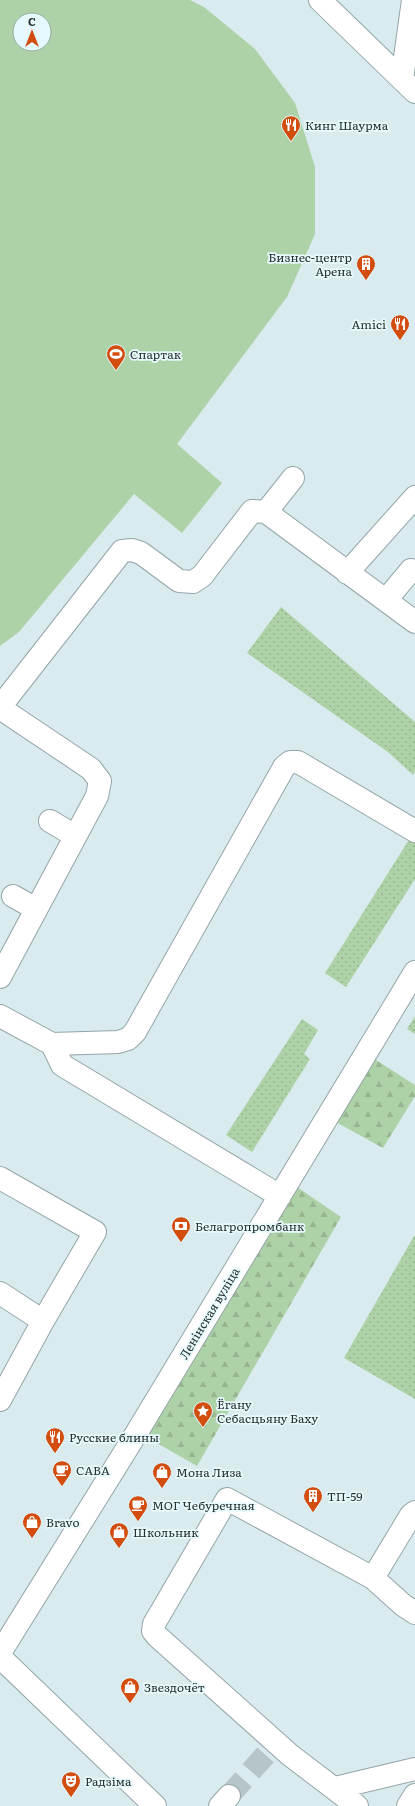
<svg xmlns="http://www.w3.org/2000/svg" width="415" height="1806" font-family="Literata,serif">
<defs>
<pattern id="grass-dots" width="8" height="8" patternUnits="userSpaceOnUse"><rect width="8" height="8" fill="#aed2a7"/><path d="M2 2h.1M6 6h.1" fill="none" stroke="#96b590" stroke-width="1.8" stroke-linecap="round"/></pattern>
<pattern id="forest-firs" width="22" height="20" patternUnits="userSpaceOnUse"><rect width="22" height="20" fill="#aed2a7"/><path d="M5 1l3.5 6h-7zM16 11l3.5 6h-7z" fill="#96b590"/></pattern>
</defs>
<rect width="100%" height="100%" fill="#d9ebee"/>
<path fill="url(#grass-dots)" d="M281,607L415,722V771L413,775L388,752L247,653Z
M412,835L415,837V879L346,987L325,973Z
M415,1016V1034L407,1029Z
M302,1019L318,1030L304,1054L310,1059L252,1152L226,1135Z
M414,1236H415V1399L344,1358Z"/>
<path fill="url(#forest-firs)" d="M373,1058L415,1085V1096L383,1148L334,1121Z
M297,1187L341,1217L197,1466L143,1435Z"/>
<path fill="#aed2a7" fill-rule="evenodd" d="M0,0H190L204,7L255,49L295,103L315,167V234L287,297L177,444L222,483L182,533L134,494L19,632L0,646ZM20,20H44V44H20Z"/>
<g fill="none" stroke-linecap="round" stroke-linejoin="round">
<path stroke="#b6c6c8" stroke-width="22" stroke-dasharray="22 11" stroke-linecap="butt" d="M229,1796L276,1743"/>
<g stroke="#94a5a8" stroke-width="24">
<path id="minor" d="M320,0L415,92
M402,79L413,0
M266,512L293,478
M347,573L415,497
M386,600L411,570
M0,707L122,551L132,550L141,553L179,581L193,582L202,576L252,511L266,512L415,622
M0,708L91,769L100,781L97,796L0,977
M50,821L75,836
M13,896L36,909
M0,1016L52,1044L118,1042L128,1039L135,1032L284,767L290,762H298L415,831
M52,1044L62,1065L280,1196
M0,1178L95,1232L43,1321L0,1400
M0,1293L43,1321
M373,1578L411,1515L415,1512
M0,1653L131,1442L415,972
M0,1657L155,1806
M335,1788L415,1769
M220,1806L229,1796
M357,1806L290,1755L157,1636L153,1631L154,1624L227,1499L373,1578L403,1605L415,1613
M408,1806L415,1795"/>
</g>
<use href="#minor" stroke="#fff" stroke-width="22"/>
</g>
<defs>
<g id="restaurant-pin" transform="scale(1)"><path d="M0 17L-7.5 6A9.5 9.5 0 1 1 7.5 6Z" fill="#d24d0e" stroke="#e6f9fc"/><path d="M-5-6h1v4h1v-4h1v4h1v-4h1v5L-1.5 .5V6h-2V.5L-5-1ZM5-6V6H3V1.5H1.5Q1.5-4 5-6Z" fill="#fff"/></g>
<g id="building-pin" transform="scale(1)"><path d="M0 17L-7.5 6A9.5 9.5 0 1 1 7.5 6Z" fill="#d24d0e" stroke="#e6f9fc"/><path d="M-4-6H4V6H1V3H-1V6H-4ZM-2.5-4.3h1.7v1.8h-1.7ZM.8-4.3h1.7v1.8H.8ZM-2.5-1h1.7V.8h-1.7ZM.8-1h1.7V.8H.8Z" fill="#fff"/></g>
<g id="stadium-pin" transform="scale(1)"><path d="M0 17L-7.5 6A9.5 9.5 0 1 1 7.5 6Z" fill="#d24d0e" stroke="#e6f9fc"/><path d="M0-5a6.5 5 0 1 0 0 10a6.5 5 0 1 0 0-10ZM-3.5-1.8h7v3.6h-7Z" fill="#fff"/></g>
<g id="bank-pin" transform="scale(1)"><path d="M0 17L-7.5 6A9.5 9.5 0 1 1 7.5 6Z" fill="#d24d0e" stroke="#e6f9fc"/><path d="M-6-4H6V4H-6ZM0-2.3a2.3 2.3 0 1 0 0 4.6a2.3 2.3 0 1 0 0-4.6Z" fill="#fff"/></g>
<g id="sight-pin" transform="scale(1)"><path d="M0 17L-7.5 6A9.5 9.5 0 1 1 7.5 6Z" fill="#d24d0e" stroke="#e6f9fc"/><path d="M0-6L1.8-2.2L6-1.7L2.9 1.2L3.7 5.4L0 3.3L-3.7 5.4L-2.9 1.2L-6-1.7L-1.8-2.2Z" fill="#fff"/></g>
<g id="cafe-pin" transform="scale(1)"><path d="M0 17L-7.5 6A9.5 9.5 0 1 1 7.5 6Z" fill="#d24d0e" stroke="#e6f9fc"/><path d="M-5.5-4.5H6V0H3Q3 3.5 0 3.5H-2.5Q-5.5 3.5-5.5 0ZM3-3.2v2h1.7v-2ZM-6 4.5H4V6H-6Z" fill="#fff"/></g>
<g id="shop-pin" transform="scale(1)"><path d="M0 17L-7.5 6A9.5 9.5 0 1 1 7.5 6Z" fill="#d24d0e" stroke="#e6f9fc"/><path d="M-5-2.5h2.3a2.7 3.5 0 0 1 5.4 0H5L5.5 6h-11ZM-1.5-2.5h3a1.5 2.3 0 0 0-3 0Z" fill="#fff"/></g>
<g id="theatre-pin" transform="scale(1)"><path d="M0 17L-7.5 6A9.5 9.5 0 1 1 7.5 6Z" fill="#d24d0e" stroke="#e6f9fc"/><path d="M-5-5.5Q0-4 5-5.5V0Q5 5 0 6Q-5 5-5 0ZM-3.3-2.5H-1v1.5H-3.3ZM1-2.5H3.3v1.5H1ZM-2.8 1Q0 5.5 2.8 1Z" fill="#fff"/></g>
</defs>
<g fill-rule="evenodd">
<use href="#restaurant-pin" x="291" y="125"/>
<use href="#building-pin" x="366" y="264"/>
<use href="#restaurant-pin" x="400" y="324"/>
<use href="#stadium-pin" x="116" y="354"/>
<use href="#bank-pin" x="181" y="1226"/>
<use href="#sight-pin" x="203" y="1411"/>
<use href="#restaurant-pin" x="55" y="1437"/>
<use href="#cafe-pin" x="62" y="1470"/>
<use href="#shop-pin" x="162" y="1472"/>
<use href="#building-pin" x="313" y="1496"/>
<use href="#cafe-pin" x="138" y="1505"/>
<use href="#shop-pin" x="32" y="1522"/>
<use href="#shop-pin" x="119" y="1532"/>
<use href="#shop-pin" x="130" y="1687"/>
<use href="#theatre-pin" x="71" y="1781"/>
</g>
<g text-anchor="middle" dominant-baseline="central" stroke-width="3.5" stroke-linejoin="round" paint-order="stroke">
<g font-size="12" fill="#293031" stroke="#e6f9fc" text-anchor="start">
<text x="305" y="125">Кинг Шаурма</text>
<text x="352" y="257" text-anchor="end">Бизнес-центр<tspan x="352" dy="14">Арена</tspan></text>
<text x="386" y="324" text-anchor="end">Аmici</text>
<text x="130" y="354">Спартак</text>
<text x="195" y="1226">Белагропромбанк</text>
<text x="217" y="1404">Ёгану<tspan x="217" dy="14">Себасцьяну Баху</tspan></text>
<text x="69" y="1437">Русские блины</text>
<text x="76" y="1470">САВА</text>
<text x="176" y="1472">Мона Лиза</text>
<text x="327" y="1496">ТП-59</text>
<text x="152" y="1505">МОГ Чебуречная</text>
<text x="46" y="1522">Bravo</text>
<text x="133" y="1532">Школьник</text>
<text x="144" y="1687">Звездочёт</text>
<text x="85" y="1781">Радзіма</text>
</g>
<g font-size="12" fill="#293031" stroke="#e6f9fc">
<text transform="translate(209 1313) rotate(-59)">Ленінская вуліца</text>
</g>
</g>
<g transform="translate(32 32)"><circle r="19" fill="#e6f9fc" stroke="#9aa9ab"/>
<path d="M0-3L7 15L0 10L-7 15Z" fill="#d24d0e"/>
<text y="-6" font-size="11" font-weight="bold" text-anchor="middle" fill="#293031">С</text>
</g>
</svg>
